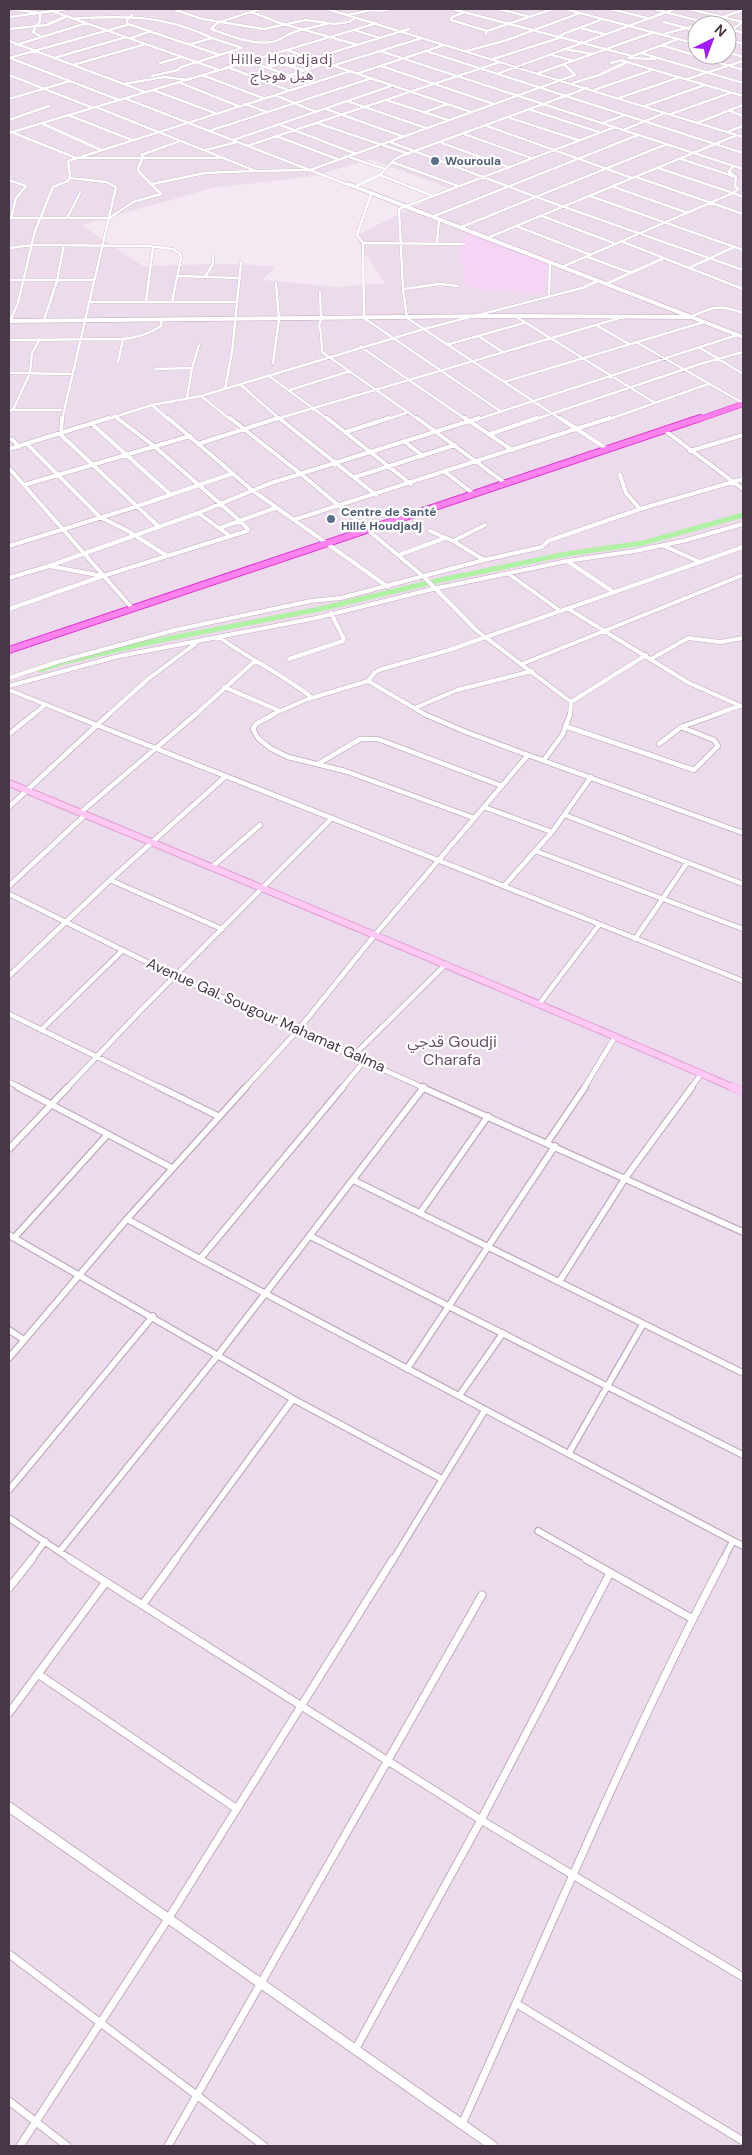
<svg xmlns="http://www.w3.org/2000/svg" width="752" height="2155" font-family="'DM Sans','Noto Sans Arabic',sans-serif">
<rect width="100%" height="100%" fill="#f4e9f3"/>
<path fill="#ecdbea" fill-rule="evenodd" d="M9,9H743V2146H9ZM697,25H727V55H697ZM371,159L450,189L357,235L361,248L385,283L339,287L263,280L275,266L216,264L143,266L81,225L213,188L314,176Z"/>
<path fill="#f6d4f5" d="M470,234L548,264L544,293L480,291L464,283L461,238Z"/>
<g fill="none" stroke-linecap="round" stroke-linejoin="round">
<path stroke="#b1f1a5" stroke-width="5" d="M40,670L64,662L151,642L320,609L436,581L566,554L643,543L743,515"/>
<g stroke="#c0abbe" stroke-width="3">
<path id="minor-far4" d="M11,9L40,13V21L33,32L42,37
M173,9L202,19L264,29L306,20L334,24L349,22L355,18
M260,9L217,23L211,29C230,36 251,45 272,42C279,41 283,37 289,34C300,29 315,27 327,24
M327,9L743,137
M452,9L632,56
M499,9L530,17
M565,9L697,44
M611,9L647,18
M654,9L714,25
M689,9L743,22
M52,11L219,70
M251,12L280,23L358,45
M465,12L452,17L451,20L487,31
M348,15L371,10L381,11L389,9
M9,17L68,9
M77,18C129,16 164,15 212,38
M664,22L697,31
M128,24L220,55
M699,25L743,10
M580,28L604,34
M9,29L47,25L67,16
M730,29L743,33
M354,30L380,38
M727,33L743,22
M486,34L487,31L553,9
M664,34L697,25
M131,38L151,31
M727,39L743,44
M9,41L145,92
M16,45L87,23
M661,45L743,70
M564,49L593,54
M287,50L471,112
M380,51L743,169
M426,51L743,153
M467,51L507,40L580,13
M727,52L743,57
M641,53L743,83
M552,55L574,61
M630,57L678,39
M9,58L127,25V20L132,15
M10,58L119,100
M54,58L126,37
M314,58L409,29
M629,58L655,59
M493,59L559,38L563,34L603,19
M620,60L743,96
M247,61L312,83
M160,63L182,57
M611,63L622,60
M282,64L303,70
M73,65L146,44
M335,65L422,38
M381,66L494,104
M227,67L288,90
M267,68L304,56
M359,73L444,45
M539,73L654,32
M497,74L675,9
M9,75L93,108
M202,75L263,98
M290,75L327,63
M152,76L178,70L181,67L242,48L212,38L191,44
M687,79L743,61
M178,82L238,106
M573,83L599,75L627,62
M124,84L164,77L188,80
M153,90L215,113
M594,90L652,70
M275,95L316,112
M619,98L680,77
M9,99L70,81
M386,100L448,120
M347,101L426,128
M245,104L267,112
M645,106L705,85
M96,107L256,171L310,170L575,75L565,65
M326,109L404,137
M531,110L599,132
M730,111L743,116
M425,112L448,104
M671,114L730,93
M68,115L132,140
M510,118L578,140
M9,120L49,106
M41,123L101,150
M317,123L409,154
M603,123L625,115
M697,123L743,105
M278,124L354,153
M487,126L632,178
M623,130L665,113
M9,131L76,158H220
M209,131L372,78
M727,132L743,126
M464,134L531,158
M276,136L337,159
M233,140L394,85
M390,142L536,197L743,270
M442,143L508,167
M247,146L500,62
M206,150L237,142
M141,155L180,141
M346,156L385,169
M681,159L736,177
M392,162L458,186
M733,166L729,172L736,177L735,186L738,189L733,193L743,197
M380,175L433,196
M636,177L743,214
M9,180L26,186L16,198L11,218
M152,184L205,173L253,171
M354,187L380,175L394,160L401,156L587,88
M614,187L688,213
M371,194L357,235L363,243L364,318L500,411
M590,196L743,250
M542,216L616,244
M111,217L133,202L161,194L139,172L138,168L143,157
M432,217L638,135
M9,218H111
M67,218L80,193
M516,226L591,255
M459,228L667,144
M487,238L737,135
M623,242L743,289
M363,243L464,244
M437,243L439,220
M9,248L33,245L149,246L173,249L180,254L181,258L172,302
M588,257L631,273
M562,267L733,193L658,168
M691,267L734,247
M178,276L240,278
M205,277L213,264V256
M9,280H93
M606,284L664,258
M403,289L440,284L458,286
M320,292L321,319L319,326L321,333L322,352L419,420
M549,297L550,263
M88,302H237
M146,302L153,247
M515,316L655,403
M690,317C713,307 719,304 743,313
M44,320L57,281L64,245
M10,321L18,303L35,231L53,187L68,181L70,176L68,161L351,71
M596,325L629,344
M478,336L503,352
M123,339C137,338 149,334 161,326V320
M9,340L123,339L118,362
M636,342L743,403
M446,345L524,323
M361,347L467,420
M699,347L743,374
M273,363L279,319L276,283
M156,369L192,368
M9,373L72,374
M269,376L329,420
M504,382L704,322
M240,384L281,420
M225,389L232,352L241,263
M290,390L350,371
M187,398L192,368L199,345
M152,405L169,420
M9,410H61
M13,410L30,373L32,353L40,339
M114,416L119,420
M62,420L116,187L106,182L69,178
M105,420L152,405L201,396
M231,420L201,396L424,329L582,288L598,281
M273,420L623,317
M385,420L409,412
M475,420L737,335
M533,420L700,364L743,352
M562,420L407,318L403,289L399,209L615,127
M607,420L708,384"/>
</g>
<g stroke="#c0abbe" stroke-width="5">
<path id="minor-far3" d="M62,418L61,435L158,526
M168,418L252,490L388,587
M230,418L301,474L424,577L476,630L571,702
M279,418L376,495
M327,418L411,484
M417,418L505,483
M465,418L512,450
M560,418L607,449
M92,424L170,494
M664,430L743,489
M346,432L389,418
M490,434L537,418
M9,439L13,440L19,447
M405,442L423,456
M27,444L100,517L128,531L167,556
M198,444L278,418
M9,449L109,418
M690,451L743,435
M9,468L132,608
M445,472L474,494
M620,475L626,493L640,509
M355,477L455,445
M24,485L190,436
M198,513L230,536
M293,520L610,418
M220,528L275,508
M430,531L453,541L484,560
M453,541L485,525
M662,545L700,562
M9,546L138,506L231,474
M399,555L445,538
M567,561L612,591
M509,574L559,610
M103,576L49,566L198,513L271,483L479,418
M9,578L49,566
M567,608L689,683L743,707
M9,609L103,576L247,531L248,529L239,520L154,446L117,418
M219,637C249,659 282,674 311,697
M289,659L343,641L344,639L331,613
M651,659L688,638L720,642L743,638
M522,664L743,575
M9,678L57,662L175,630L311,601L341,598L484,560L542,547L548,541L640,509L743,479
M368,681L426,715
M9,686L115,657L316,618L433,589L567,561L635,551L683,541L743,524
M224,687L280,711
M9,690L72,715
M415,708L457,690L532,671
M33,715L45,705
M108,715L148,679L195,644
M195,715L255,661
M271,715L308,699L368,681L375,672L382,669L449,650L743,547
M570,715L571,702L646,655
M714,715L739,706"/>
</g>
<g stroke="#c0abbe" stroke-width="6">
<path id="minor-far2" d="M69,714L743,981
M274,714L256,724L253,729L258,738L270,748L288,757L345,771L474,818
M565,726L694,770L718,746L714,740L681,727
M9,734L34,714
M659,744L681,727L718,714
M528,755L743,833
M544,760L563,734L570,714
M318,764L360,739H378L502,786
M9,807L109,714
M484,807L552,832
M80,813L196,714
M565,815L743,884
M536,851L743,929
M212,867L260,825
M110,880L222,929
M9,886L85,815
M504,886L552,832L591,777
M9,894L175,976L424,1088
M635,939L687,863
M9,976L110,880L226,776
M540,1003L599,925
M9,1014L161,1088
M41,1030L123,950
M354,1055L446,964
M9,1082L21,1088
M67,1088L142,1009L332,818
M245,1088L298,1030L374,936L528,755L466,732L424,714
M342,1088L365,1060
M584,1088L615,1037
M691,1088L701,1074"/>
</g>
<g stroke="#c0abbe" stroke-width="8">
<path id="minor-far1" d="M18,1087L172,1168
M159,1087L218,1116
M421,1087L743,1232
M547,1143L585,1087
M9,1149L68,1087
M353,1180L743,1373
M420,1213L488,1116
M127,1219L200,1259L343,1087
M9,1235L293,1399L442,1479
M310,1236L743,1455
M14,1238L108,1134
M200,1259L743,1546
M559,1282L626,1177L692,1087
M9,1330L24,1340
M9,1358L127,1219L246,1087
M407,1369L555,1146
M459,1396L503,1333
M569,1453L643,1324
M9,1490L153,1316
M9,1518L72,1560
M538,1531L589,1560
M60,1551L218,1355L424,1087
M31,1560L45,1541
M175,1560L293,1399
M393,1560L485,1410
M723,1560L733,1541"/>
</g>
<g stroke="#c0abbe" stroke-width="9">
<path id="minor" d="M70,1559L106,1582
M586,1559L691,1618
M9,1588L32,1559
M143,1604L176,1559
M38,1674L237,1809
M9,1713L106,1582L481,1820L743,1977
M9,1954L264,2146
M517,2004L743,2141
M355,2050L481,1820L610,1573
M9,2101L67,2146
M462,2124C548,1935 627,1742 724,1559
M20,2146L168,1919L393,1559
M168,2146L482,1595"/>
</g>
<g stroke="#c0abbe" stroke-width="3">
<path id="tertiary-far2" d="M124,98L351,186
M9,133L377,23"/>
</g>
<g stroke="#c0abbe" stroke-width="5">
<path id="tertiary-far1" d="M348,184L743,337
M9,321L496,316L690,317"/>
</g>
<g stroke="#c0abbe" stroke-width="11">
<path id="tertiary" d="M9,1807L493,2146"/>
</g>
<g stroke="#e0a1d5" stroke-width="8">
<path id="secondary-far1" d="M9,783C251,884 494,983 734,1088"/>
</g>
<g stroke="#e0a1d5" stroke-width="9">
<path id="secondary" d="M732,1087L743,1092"/>
</g>
<g stroke="#de39d2" stroke-width="6">
<path id="trunk-far1" d="M697,420L743,404"/>
</g>
<g stroke="#de39d2" stroke-width="8">
<path id="trunk" d="M9,650L700,418"/>
</g>
<use href="#minor-far4" stroke="#fff" stroke-width="2.5"/>
<use href="#minor-far3" stroke="#fff" stroke-width="4"/>
<use href="#minor-far2" stroke="#fff" stroke-width="4.5"/>
<use href="#minor-far1" stroke="#fff" stroke-width="5.5"/>
<use href="#minor" stroke="#fff" stroke-width="7"/>
<use href="#tertiary-far2" stroke="#fff" stroke-width="2.5"/>
<use href="#tertiary-far1" stroke="#fff" stroke-width="4"/>
<use href="#tertiary" stroke="#fff" stroke-width="9"/>
<use href="#secondary-far1" stroke="#fec9f4" stroke-width="6"/>
<use href="#secondary" stroke="#fec9f4" stroke-width="8"/>
<use href="#trunk-far1" stroke="#fe82ee" stroke-width="5"/>
<use href="#trunk" stroke="#fe82ee" stroke-width="6"/>
</g>
<g fill="#5c6f8a" stroke="#fff" stroke-width="2">
<circle cx="435" cy="161" r="5"/>
<circle cx="331" cy="519" r="5"/>
</g>
<g text-anchor="middle" dominant-baseline="central" stroke-width="4.5" stroke-linejoin="round" paint-order="stroke">
<g font-size="12" font-weight="bold" fill="#4e5e75" stroke="#fff" text-anchor="start">
<text x="445" y="161">Wouroula</text>
<text x="341" y="512">Centre de Santé<tspan x="341" dy="14">Hillé Houdjadj</tspan></text>
</g>
<g font-size="14" letter-spacing="1" fill="#6b4e6a" stroke="#fff">
<text x="282" y="59">Hille Houdjadj<tspan x="282" dy="16">هيل هوجاج</tspan></text>
</g>
<g font-size="15" fill="#483747" stroke="#fff">
<text transform="translate(266 1015) rotate(24)">Avenue Gal. Sougour Mahamat Galma</text>
</g>
<g font-size="16" fill="#6b4e6a" stroke="#fff">
<text x="452" y="1041">قدجي Goudji<tspan x="452" dy="18">Charafa</tspan></text>
</g>
</g>
<rect width="752" height="2155" fill="none" stroke="#483747" stroke-width="20"/>
<g transform="translate(712 40) rotate(42)"><circle r="24" fill="#ffffff" stroke="#b6afb5"/>
<path d="M0-4L9 19L0 12L-9 19Z" fill="#9f1afa"/>
<text y="-8" font-size="14" font-weight="bold" text-anchor="middle" fill="#483747">N</text>
</g>
</svg>
